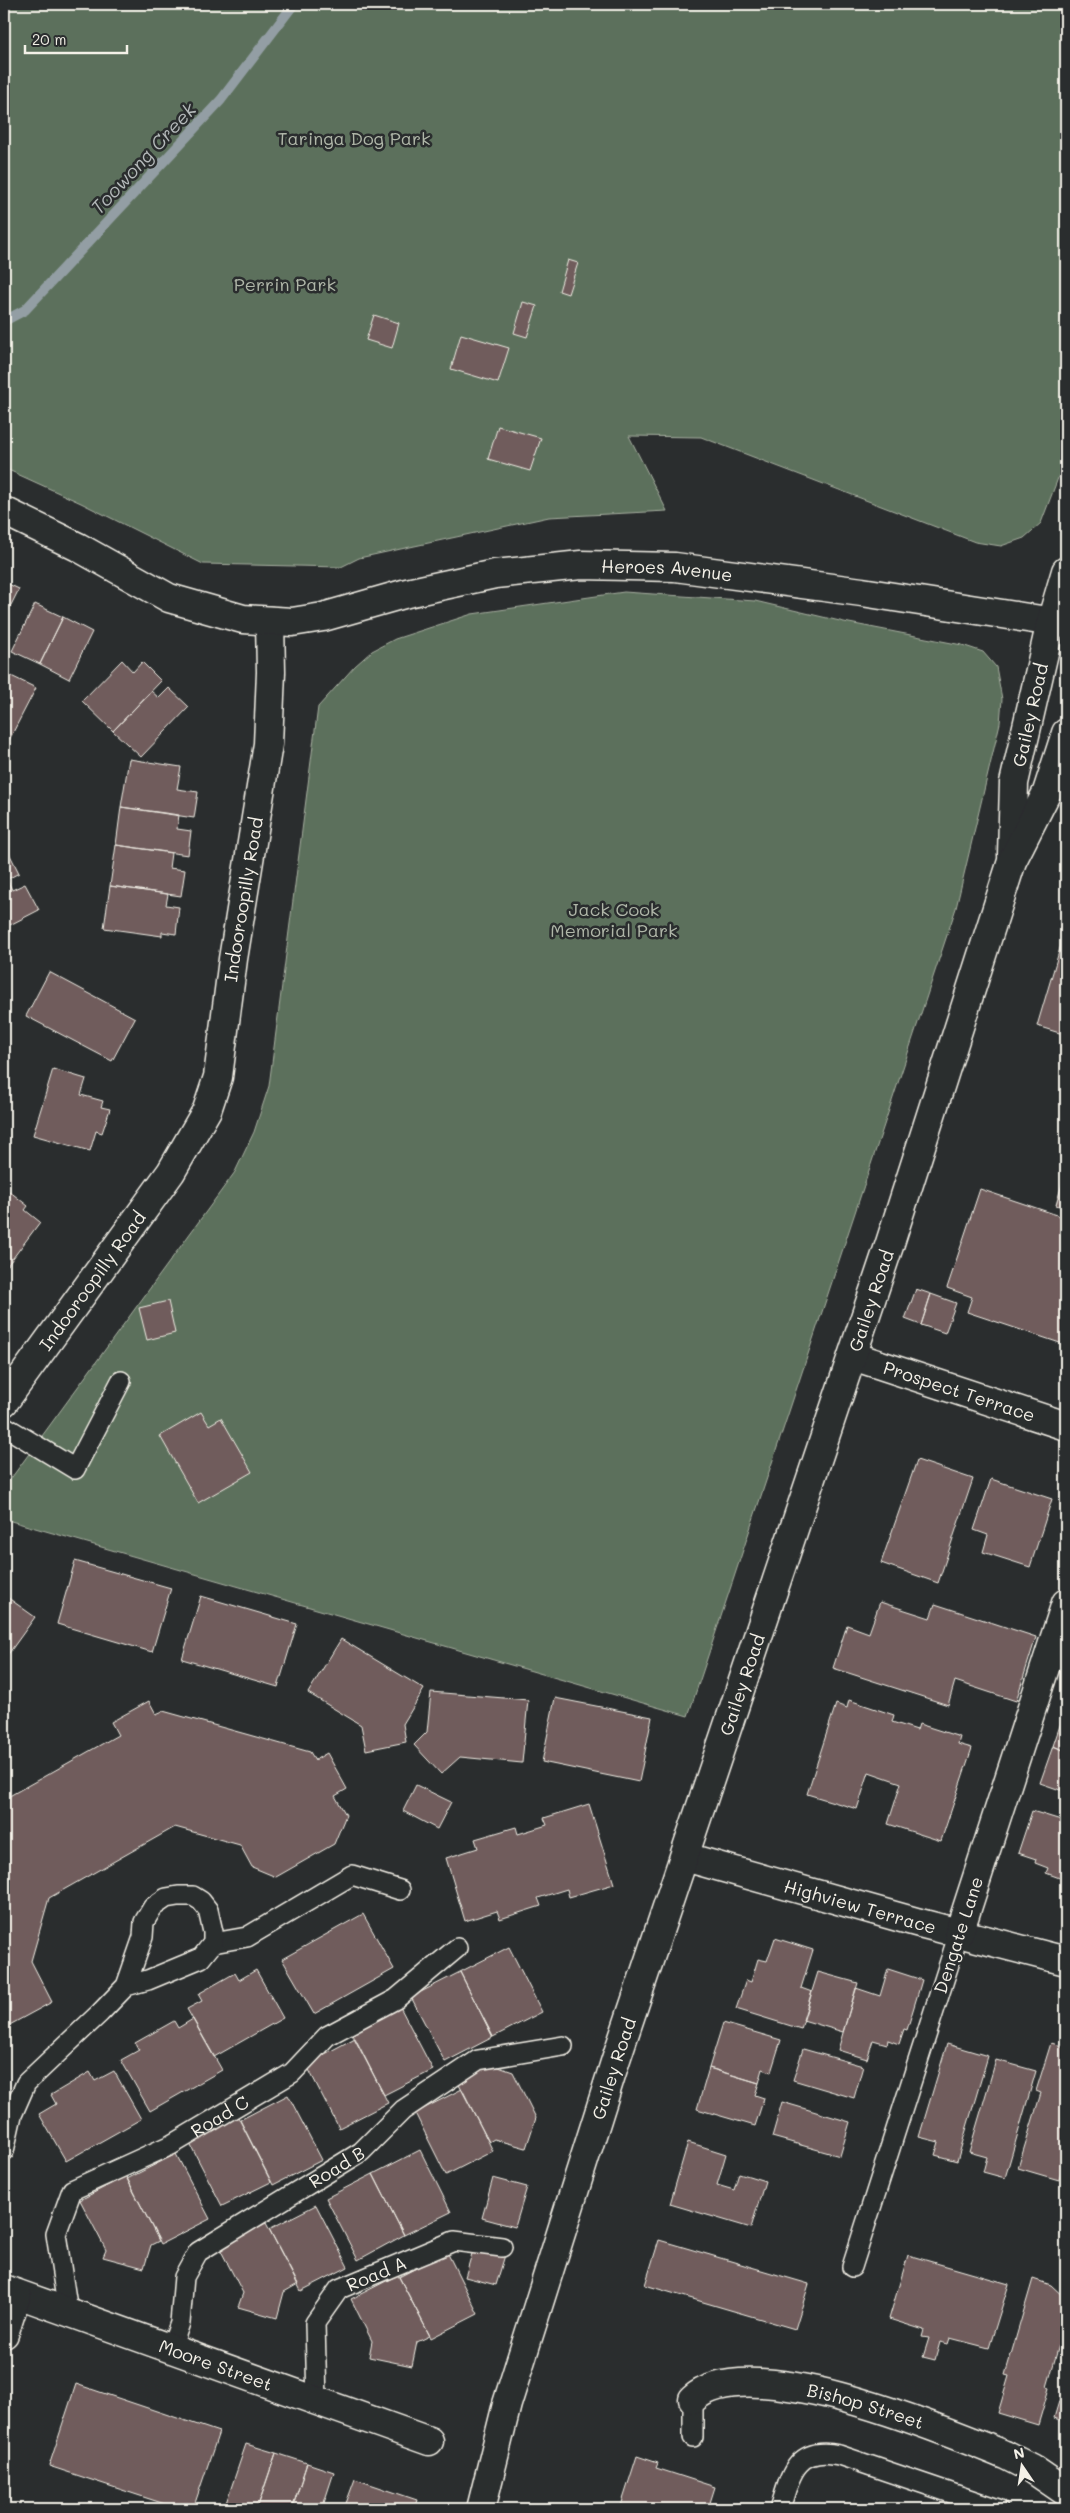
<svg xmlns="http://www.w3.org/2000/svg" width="1070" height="2513" font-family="Mali,sans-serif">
<rect width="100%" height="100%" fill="#2a2d2e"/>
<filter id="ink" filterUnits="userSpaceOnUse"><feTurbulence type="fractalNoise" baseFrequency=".02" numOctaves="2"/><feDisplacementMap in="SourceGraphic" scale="10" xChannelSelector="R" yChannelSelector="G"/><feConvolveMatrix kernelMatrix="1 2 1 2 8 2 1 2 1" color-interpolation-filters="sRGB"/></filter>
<g filter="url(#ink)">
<path fill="#5c705b" stroke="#a8b0a2" d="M4,4H1066V457L1041,523L1024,538L1001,546L975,542L701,437L629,436L667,511L549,517L359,558L341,567L203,564L81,503L4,468Z
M624,592L755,601L844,622L962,645L983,652L996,667L1002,699L1000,723L956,908L688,1716L4,1519V1488L235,1172L254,1132L269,1086L318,707L355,666L372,651L395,639L472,614Z"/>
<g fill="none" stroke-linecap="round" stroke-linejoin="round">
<path stroke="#939ea4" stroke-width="10" d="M4,321L25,310L221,100L294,4"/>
</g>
<path fill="#6f5c5c" stroke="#f4f1e8" d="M568,260L578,263L568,294L559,291Z
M523,302L537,306L527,337L514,333Z
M374,315L399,323L392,348L366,340Z
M461,334L509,348L498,383L451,369Z
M498,426L541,438L530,471L488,459Z
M4,582L19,589L4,619Z
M35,604L63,617L40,664L12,651Z
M63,617L92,632L69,679L40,664Z
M122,660L133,672L142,662L161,681L113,731L82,701Z
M7,674L36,688L8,742L4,740V681Z
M169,688L189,707L141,757L113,731L151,691L159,698Z
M129,759L181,767L177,789L198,792L194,818L121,807Z
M121,807L179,815L177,829L191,831L188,855L116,845Z
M116,845L171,853L169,868L185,870L181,896L110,886Z
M7,849L19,873L4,881V851Z
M7,879L12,890L25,884L39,910L4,928V881Z
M110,886L168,894L166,905L179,907L176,934L162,932V936L104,928Z
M1066,928V1035L1037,1026Z
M49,972L135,1018L112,1061L26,1016Z
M53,1069L86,1079L81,1095L103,1101L101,1107L110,1109L102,1133L96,1131L90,1151L33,1135Z
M1066,1170V1208L1056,1205Z
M4,1187L28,1206L25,1210L40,1222L4,1270Z
M980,1189L1066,1218V1345L967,1312L972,1297L947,1288Z
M916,1289L931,1294L921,1325L905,1319Z
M931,1294L956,1303L945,1333L921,1325Z
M168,1301L175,1333L147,1340L139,1308Z
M201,1412L209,1425L221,1418L252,1472L198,1503L160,1436Z
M917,1460L973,1479L938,1583L881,1563Z
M991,1479L1052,1499L1030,1567L983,1552L988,1535L974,1530Z
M75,1561L171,1588L152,1652L57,1624Z
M4,1595L35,1617L4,1660Z
M201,1596L297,1624L278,1687L182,1659Z
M880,1602L930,1618L935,1604L1036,1637L1016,1701L955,1681L948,1705L833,1668L847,1625L869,1633Z
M341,1639L424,1689L403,1724L406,1742L366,1750L361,1725L308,1693Z
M431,1692L528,1700L522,1763L460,1757L441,1774L414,1745L427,1732Z
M555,1698L652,1717L639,1782L542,1762Z
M849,1700L894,1715L892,1722L917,1730L919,1724L960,1737L958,1744L972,1748L941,1841L888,1824L901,1783L869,1772L857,1809L807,1794L836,1704L847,1708Z
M149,1701L156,1714L163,1711L310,1752L315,1760L327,1753L347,1789L335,1796L346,1815L334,1844L276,1877L252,1867L240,1845L175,1827L49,1898L31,1961L52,2002L4,2028V1799L118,1735L111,1722Z
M1066,1708V1751L1053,1746Z
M1053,1746L1066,1751V1792L1040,1783Z
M416,1785L451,1802L437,1829L403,1811Z
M589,1804L614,1884L569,1897L567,1889L538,1898L541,1906L500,1919L497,1911L465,1921L446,1858L478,1848L475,1839L516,1827L518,1834L547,1825L544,1818Z
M1066,1804V1878L1065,1880L1046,1873L1048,1868L1035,1863L1036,1859L1018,1853L1032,1811L1061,1820Z
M363,1914L394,1969L314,2014L282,1959Z
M775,1938L813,1950L801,1988L812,1992L801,2029L736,2009L746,1980L751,1982L758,1959L767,1961Z
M509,1947L542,2012L493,2037L460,1972Z
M888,1969L922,1980L907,2030L904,2029L899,2044L888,2040L887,2044L873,2040L867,2059L838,2050L856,1988L880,1996Z
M256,1970L283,2018L214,2057L187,2009L202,2001L198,1994L235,1973L239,1980Z
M460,1972L493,2037L445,2062L411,1997Z
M818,1972L858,1983L843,2032L803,2020Z
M399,2005L433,2070L384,2095L350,2030Z
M193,2019L222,2070L150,2111L121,2060L139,2050L135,2043L174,2021L178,2028Z
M723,2023L781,2040L771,2072L763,2069L759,2083L709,2068Z
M355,2038L388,2103L339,2128L306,2064Z
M1051,2043L1066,2047V2155L1059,2180L1018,2168L1041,2093L1036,2091Z
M947,2044L988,2056L957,2161L935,2155L939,2142L919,2137Z
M803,2049L863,2066L854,2098L793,2080Z
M996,2060L1036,2071L1005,2178L983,2172L987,2157L969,2152Z
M490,2064L513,2072L536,2118L526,2148L494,2139L489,2142L457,2081Z
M709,2068L759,2083L755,2095L764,2098L755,2126L697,2109Z
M114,2071L141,2119L66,2161L39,2114L56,2104L51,2095L90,2072L95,2081Z
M462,2089L493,2151L446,2175L415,2113Z
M288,2095L322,2160L273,2185L240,2120Z
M782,2102L850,2122L840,2156L772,2137Z
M238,2117L271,2182L222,2206L189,2142Z
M688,2142L726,2154L717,2185L734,2190L739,2173L765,2181L751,2228L670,2204Z
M420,2150L451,2212L404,2235L373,2174Z
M176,2154L210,2219L161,2244L127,2179Z
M373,2174L404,2235L358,2260L326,2198Z
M126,2176L159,2241L151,2245L144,2268L103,2257L106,2250L80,2200Z
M493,2178L527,2187L515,2227L482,2218Z
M316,2205L348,2267L301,2291L269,2229Z
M266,2223L298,2284L284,2292L277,2318L238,2307L243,2293L219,2247Z
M659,2240L809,2284L795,2329L645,2285Z
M474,2247L505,2255L496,2285L465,2277Z
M447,2252L478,2314L431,2338L399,2277Z
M908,2255L1009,2284L989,2348L950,2338L948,2344L940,2342L935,2360L923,2357L929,2338L922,2337L924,2330L889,2319Z
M398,2275L430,2336L417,2342L412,2366L369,2357L372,2341L351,2299Z
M1033,2279L1051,2285L1066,2299V2321L1047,2387L1049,2388L1038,2425L998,2413L1009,2376L1005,2375Z
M1066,2378V2422L1054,2418Z
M76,2384L219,2432L193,2509H180L49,2466Z
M246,2444L276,2453L257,2509H236L225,2506Z
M276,2453L307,2463L292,2509H257Z
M637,2456L658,2463L656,2468L715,2487L708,2509H620Z
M307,2463L334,2472L322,2509H292Z
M355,2479L417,2500L414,2509H356L345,2506Z"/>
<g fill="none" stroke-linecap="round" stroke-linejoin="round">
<g stroke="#f4f1e8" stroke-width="22">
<g id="service">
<path d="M4,1426L75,1469L121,1381"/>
<path d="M213,1943L247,1937L352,1875L400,1890"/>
<path d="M4,2151L12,2115L26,2083L100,2013L126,1986L143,1937L144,1922L153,1907L166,1898L178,1896H193L201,1901L208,1910L213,1932V1943L201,1958L148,1980L126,1986"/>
<path d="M852,2267L959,1933"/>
<path id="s1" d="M68,2312L56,2234L72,2190L171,2145L292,2073L327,2036L396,1999L457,1948"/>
<path id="s2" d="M171,2349L180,2323L184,2277L198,2252L361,2152L403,2110L478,2060L563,2046"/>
<path d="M693,2399V2437"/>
<path id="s3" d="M317,2402L315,2323L339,2289L454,2241L502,2247"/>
<path d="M780,2509C790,2477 795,2445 839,2455L998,2509"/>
</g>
</g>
<g stroke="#f4f1e8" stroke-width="31">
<g id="minor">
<path id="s4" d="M853,1356L1066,1426"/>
<path id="s5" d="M4,1402L171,1172L207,1110L218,1077L233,959L268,744L271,672L270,621"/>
<path id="s6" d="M685,1857L916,1922L1066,1961"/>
<path d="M959,1933L1066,1603"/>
<path id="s7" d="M4,2289L429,2441"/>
<path d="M4,2334L17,2294"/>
<path id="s8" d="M693,2399C748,2348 943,2430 1005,2455L1031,2468L1066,2492"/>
</g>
</g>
<g stroke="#f4f1e8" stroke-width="31">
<g id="tertiary">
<path id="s9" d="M4,511L78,547L169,598L243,619L292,622L323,617L407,593L495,574L581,565L675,567L862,592L1066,624"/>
</g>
</g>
<g stroke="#f4f1e8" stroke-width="31">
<g id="secondary">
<path id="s10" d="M1012,855L1014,783L1051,622L1066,571"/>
<path id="s11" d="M481,2509L507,2404L616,2059L890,1243L1012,861L1047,792L1066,733"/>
</g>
</g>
<use href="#service" stroke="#2a2d2e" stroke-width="19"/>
<use href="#minor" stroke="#2a2d2e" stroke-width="28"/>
<use href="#tertiary" stroke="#2a2d2e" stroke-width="28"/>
<use href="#secondary" stroke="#2a2d2e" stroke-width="28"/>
</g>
</g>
<g text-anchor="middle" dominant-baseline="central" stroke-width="5" stroke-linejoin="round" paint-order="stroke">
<g font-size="18" fill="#b0b7a9" stroke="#2a2d2e">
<text x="354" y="138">Taringa Dog Park</text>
<text x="285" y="284">Perrin Park</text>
<text x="614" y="909">Jack Cook<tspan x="614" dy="21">Memorial Park</tspan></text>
</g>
<g font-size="18" fill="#f4f1e8" stroke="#2a2d2e">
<text stroke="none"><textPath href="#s9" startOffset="694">Heroes Avenue</textPath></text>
<text stroke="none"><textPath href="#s10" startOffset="142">Gailey Road</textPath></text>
<text stroke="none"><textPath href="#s5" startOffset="570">Indooroopilly Road</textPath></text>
<text stroke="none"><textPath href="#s5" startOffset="150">Indooroopilly Road</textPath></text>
<text stroke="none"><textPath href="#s11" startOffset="1270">Gailey Road</textPath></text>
<text stroke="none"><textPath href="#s4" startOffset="112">Prospect Terrace</textPath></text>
<text stroke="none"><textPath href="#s11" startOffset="865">Gailey Road</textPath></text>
<text stroke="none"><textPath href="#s6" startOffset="182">Highview Terrace</textPath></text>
<text transform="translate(958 1935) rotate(-72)">Dengate Lane</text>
<text stroke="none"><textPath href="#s11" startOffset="460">Gailey Road</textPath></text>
<text stroke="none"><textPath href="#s1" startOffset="291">Road C</textPath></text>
<text stroke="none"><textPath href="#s2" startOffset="265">Road B</textPath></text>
<text stroke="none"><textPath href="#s3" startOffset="161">Road A</textPath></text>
<text stroke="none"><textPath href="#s7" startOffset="225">Moore Street</textPath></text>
<text stroke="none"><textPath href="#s8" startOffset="179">Bishop Street</textPath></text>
</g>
<g font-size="19" font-style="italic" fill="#b4b9ba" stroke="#2a2d2e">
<text transform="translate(143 158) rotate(-47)">Toowong Creek</text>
</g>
</g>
<rect width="1070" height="2513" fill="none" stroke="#2a2d2e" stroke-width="20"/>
<rect x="10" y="10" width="1050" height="2493" fill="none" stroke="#f4f1e8" stroke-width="2" filter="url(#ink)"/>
<g transform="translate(1022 2466) rotate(347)" stroke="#2a2d2e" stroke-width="4" paint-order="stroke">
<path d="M0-4L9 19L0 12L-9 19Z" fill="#f4f1e8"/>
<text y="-8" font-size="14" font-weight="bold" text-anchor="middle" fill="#f4f1e8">N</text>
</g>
<path d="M25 45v8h102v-8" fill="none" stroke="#f4f1e8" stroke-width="2.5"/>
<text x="32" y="45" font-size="15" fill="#f4f1e8" stroke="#2a2d2e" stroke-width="4" paint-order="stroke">20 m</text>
</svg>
